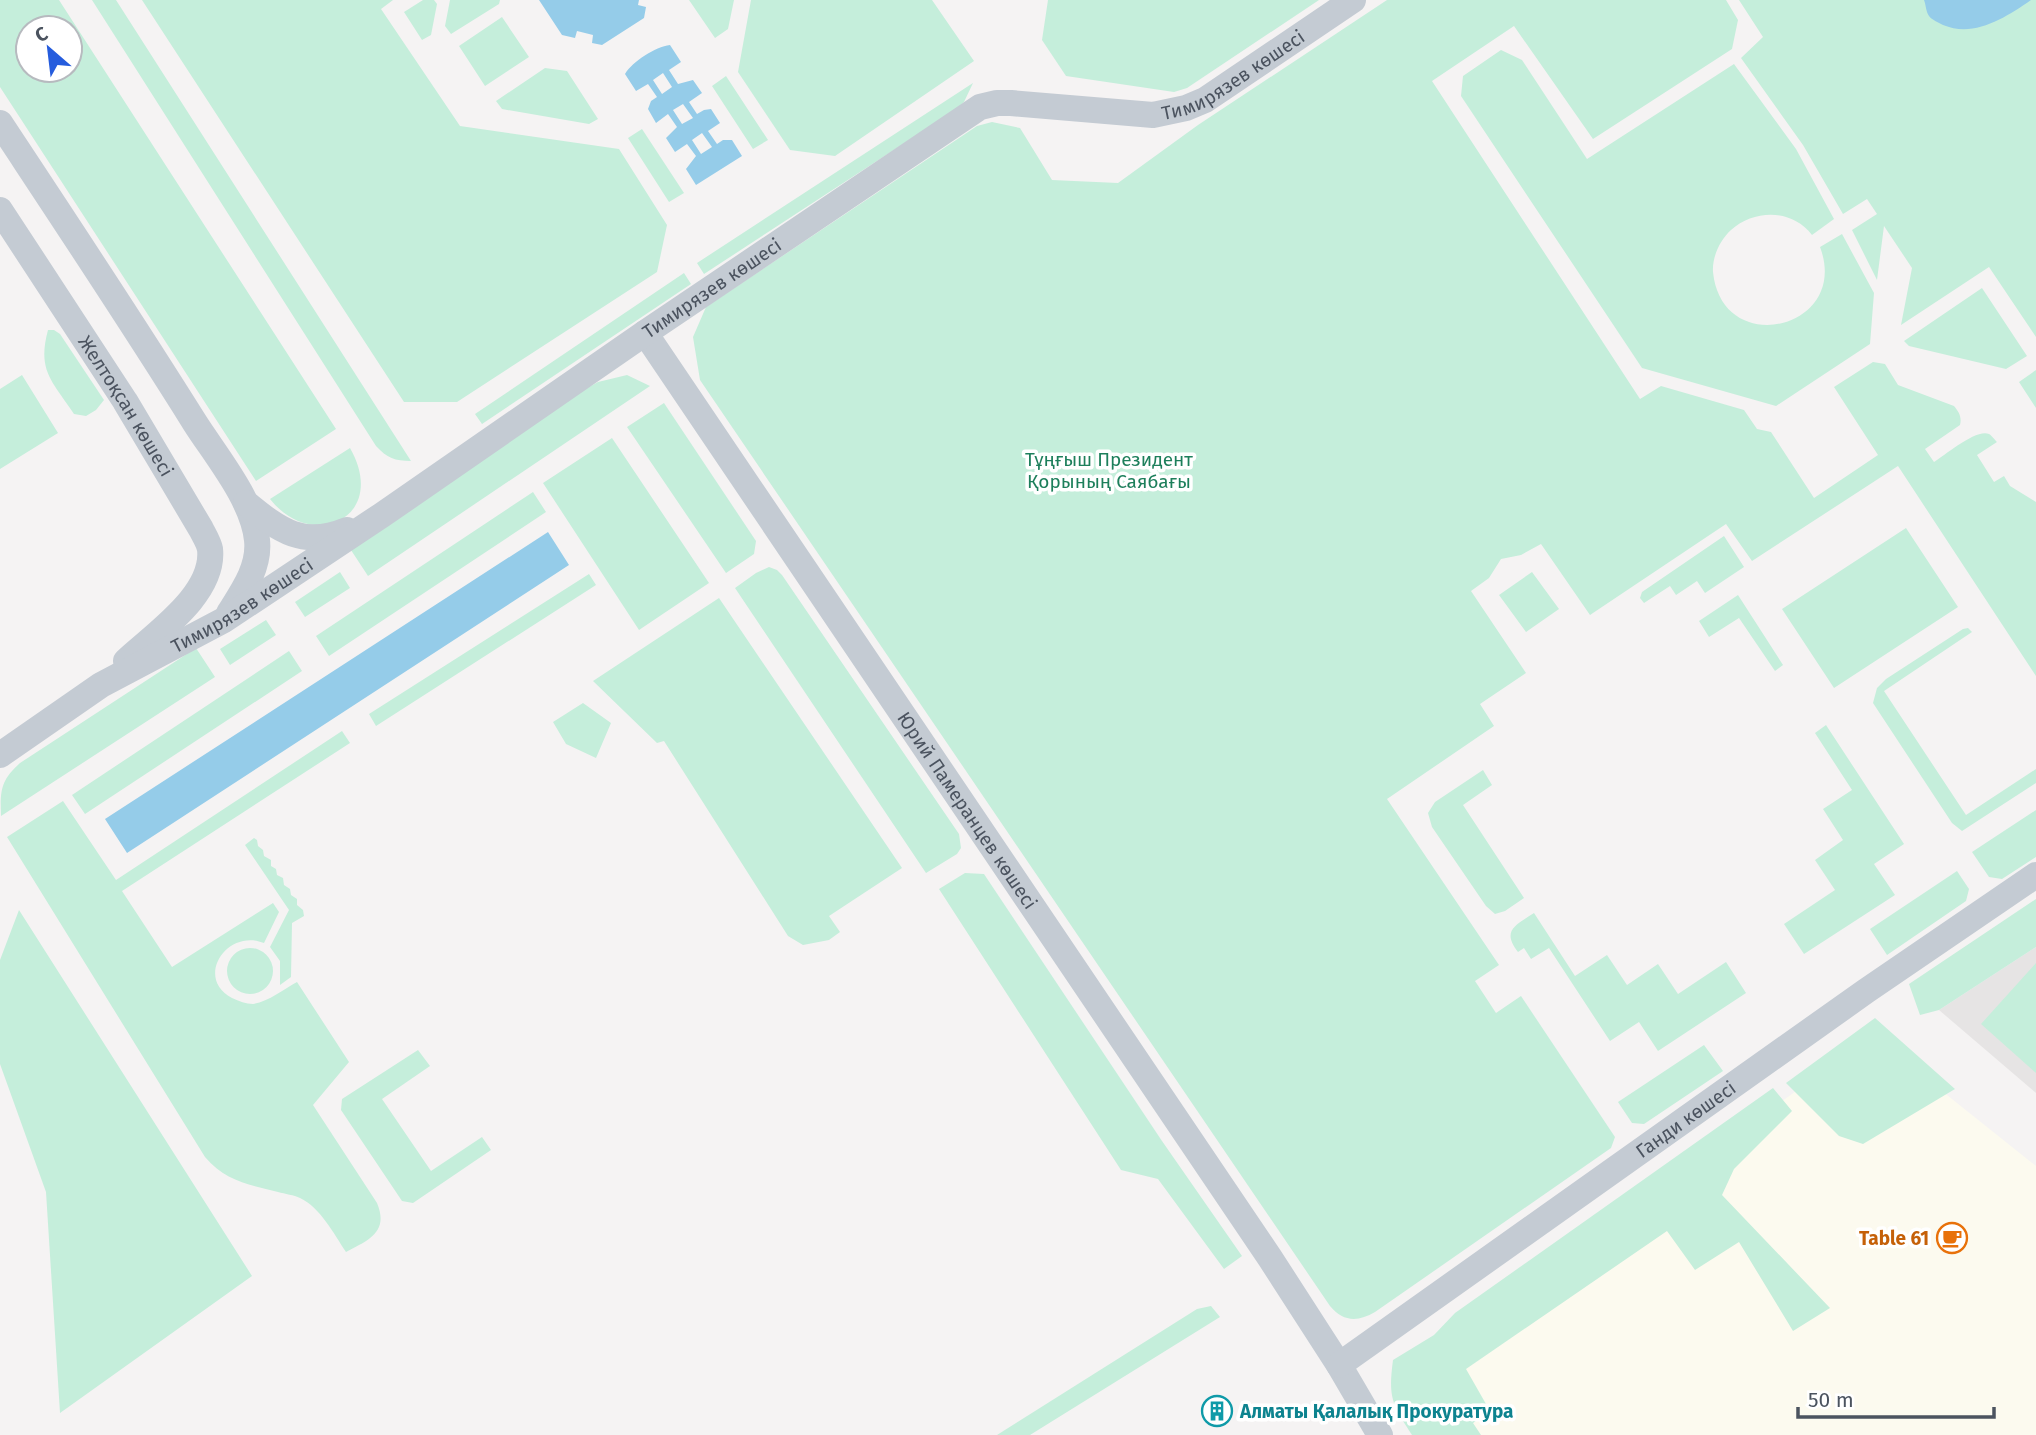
<svg xmlns="http://www.w3.org/2000/svg" width="2036" height="1435" font-family="'Fira Sans',sans-serif">
<rect width="100%" height="100%" fill="#f5f3f3"/>
<path fill="#fcfaef" d="M1873,1036L2036,1166V1435H1455L1442,1345Z"/>
<path fill="#e6e4e4" d="M2036,947V1093L1939,1010Z"/>
<path fill="#c5eedb" fill-rule="evenodd" d="M0,0H59L336,429L256,481L0,87ZM28,28H70V70H28Z
M92,0H116L411,461C395,461 387,458 376,446Z
M142,0H393L381,9L460,126L619,149L667,225L657,272L457,402H404Z
M423,0H434L437,4L431,35L422,40L404,12Z
M450,0H500L499,4L451,34L445,26Z
M689,0H734L728,29L715,38Z
M751,0H932L974,61L835,156L790,150L738,72Z
M1048,0H1319L1187,88L1174,92L1066,76L1042,40Z
M1387,0H1726L1738,20L1732,49L1593,139L1514,26L1432,81L1640,399L1661,386L1744,410L1757,429L1771,432L1814,498L1878,455L1834,387L1873,362L1885,364L1898,385L1954,406C1959,412 1962,417 1960,425L1925,449L1934,462C1945,455 1977,428 1989,434C1991,435 1996,441 1997,442L1977,455L1994,482L2004,476L2010,486L2036,502V676L1898,466L1752,561L1726,524L1590,615L1541,544L1521,555L1501,559L1489,578L1471,591L1526,673L1480,704L1494,726L1387,799L1499,965L1475,981L1496,1013L1521,996L1615,1137L1611,1148L1375,1312C1358,1322 1343,1322 1330,1306L700,380L693,337L706,307L977,126L992,122L1020,128L1052,180L1118,183L1198,125Z
M1739,0H2036V337L1989,267L1901,325L1912,268L1884,226L1877,280L1852,230L1877,214L1867,199L1843,214L1803,145L1741,58L1763,37Z
M502,17L529,57L485,86L459,46Z
M1501,50L1522,60L1587,159L1734,64L1796,149L1834,219L1812,235C1792,209 1755,209 1731,230C1720,240 1712,257 1713,272C1722,360 1851,329 1820,247L1842,234L1874,293L1870,344L1776,406L1642,368L1461,96L1463,76Z
M545,68L567,71L598,119L589,124L502,109L496,101Z
M726,76L768,140L753,149L712,86Z
M973,83L964,102L955,110L704,274L697,263Z
M642,129L684,193L669,202L628,138Z
M684,273L691,284L482,424L475,414Z
M1982,288L2027,356L2006,369L1909,346L1904,341Z
M48,330H54L60,334L104,400L96,410L86,416L74,414C52,381 37,371 48,330Z
M2036,370V408L2019,382Z
M22,375L58,433L0,469V389Z
M627,375L650,386L368,576L349,547L580,392L598,382Z
M664,403L756,541L754,554L726,573L627,427Z
M612,438L709,583L639,630L543,483Z
M350,448C389,516 314,554 270,499Z
M533,492L546,512L329,656L316,636Z
M1906,528L1958,607L1834,688L1782,609Z
M1724,536L1744,567L1705,593L1697,581L1676,595L1670,586L1644,603L1640,598L1642,592Z
M769,567L777,570L782,575L959,834L961,848L957,854L926,873L735,588L756,573Z
M340,572L350,588L305,617L295,602Z
M1532,572L1559,609L1526,632L1499,595Z
M589,574L596,585L376,726L369,714Z
M1738,595L1783,665L1775,671L1739,618L1709,637L1699,621Z
M719,598L902,868L829,916L840,932L829,940L803,945L788,936L664,741L657,743L593,681Z
M266,620L276,635L230,665L220,649Z
M1968,628L1972,632L1884,691L1966,815L2036,769V783L1962,831L1952,823L1873,703L1877,688L1886,679L1963,629Z
M196,648L215,677L1,816C0,790 1,780 20,763Z
M289,651L302,671L85,814L72,795Z
M583,703L611,723L596,758L566,744L553,722Z
M1826,725L1904,844L1874,864L1895,895L1804,954L1784,924L1835,890L1815,860L1843,840L1823,809L1852,790L1815,733Z
M342,731L350,743L122,891L172,967L273,903L279,912L264,943C227,928 194,978 232,998C239,1001 246,1004 253,1004C268,1002 284,989 297,982L349,1062L313,1105L377,1203C389,1232 369,1240 346,1252C334,1234 320,1207 300,1198C294,1195 285,1194 278,1192C250,1185 225,1181 205,1157L7,837L63,801L116,880Z
M1483,770L1492,785L1463,805L1524,898L1505,911L1495,914L1486,906L1432,827L1428,813L1435,802Z
M2036,810V857L2002,879L1989,877L1972,852Z
M254,838L257,840L258,846L263,850L264,856L271,860V866L276,869L277,875L283,878L284,885L290,889L291,895L297,899V905L303,910L304,916L292,923L291,977L280,985V961L270,947L289,910L245,845Z
M1957,871L1969,889L1966,901L1887,955L1870,929Z
M965,873L984,874L1162,1141L1242,1256L1224,1269L1158,1179L1121,1170L939,889Z
M2036,899V947L1939,1010L1920,1015L1909,984Z
M19,910L252,1276L60,1413L46,1192L0,1064V960Z
M1534,913L1575,976L1607,955L1627,985L1658,964L1678,994L1726,962L1746,993L1658,1051L1639,1022L1610,1041L1549,948L1531,959L1524,948L1518,952C1501,930 1516,925 1534,913Z
M227 971a23 23 0 1 1 46 0a23 23 0 1 1-46 0Z
M2036,963V1073L1981,1024Z
M1875,1018L1955,1089L1863,1144L1839,1136L1786,1083Z
M1704,1045L1723,1071L1644,1124L1632,1123L1618,1102Z
M418,1050L430,1066L382,1099L431,1171L482,1137L491,1150L413,1203L402,1201L341,1110L342,1099Z
M1773,1088L1792,1111L1734,1169L1722,1195L1830,1308L1793,1331L1739,1242L1695,1270L1667,1231L1466,1369L1490,1411L1473,1423L1481,1435H1412C1392,1404 1388,1398 1393,1360L1434,1335L1455,1313Z
M1211,1306L1220,1317L1030,1435H997L1197,1309Z"/>
<path fill="#95cce9" fill-rule="evenodd" d="M539,0H639L638,5L646,7L644,18L602,45L592,43L593,35L577,31L575,38L562,35Z
M1924,0H2031C2005,18 1974,38 1943,25C1938,22 1932,20 1929,16C1926,12 1926,5 1924,0Z
M670,45L681,62L669,70L678,84L693,80L702,93L689,102L697,114L704,110L711,109L720,123L708,131L717,144L723,140H732L742,156L696,185L686,169L696,156L687,144L675,152L666,138L677,127L668,114L656,123L648,109L651,101L657,97L648,84L636,91L625,74C633,61 655,47 670,45ZM663,73L672,87L662,94L653,80ZM683,104L693,118L682,124L673,110ZM702,133L712,147L701,154L692,140Z
M548,532L569,565L127,853L105,819Z"/>
<g fill="none" stroke-linecap="round" stroke-linejoin="round">
<g stroke="#c4cbd3" stroke-width="26">
<path d="M0,123C66,223 132,322 195,423C216,456 253,500 257,540C260,567 243,591 229,613"/>
<path id="s1" d="M0,210L125,401L201,529C204,535 209,543 210,549C215,594 156,633 126,661"/>
<path id="s2" d="M645,333L1270,1258L1339,1365L1380,1435"/>
<path d="M246,503C280,531 303,548 347,530"/>
<path id="s3" d="M0,755L101,685L224,620L382,515L645,333L980,107L997,103H1011L1153,115L1186,108L1205,100L1353,0"/>
<path id="s4" d="M1339,1365L1866,991L2036,875"/>
</g>
</g>
<defs>
<g id="cafe-ring" transform="scale(1.575)"><circle r="9.5" fill="#fff" stroke="#e8710a" stroke-width="1.5"/><path d="M-5.5-4.5H6V0H3Q3 3.5 0 3.5H-2.5Q-5.5 3.5-5.5 0ZM3-3.2v2h1.7v-2ZM-6 4.5H4V6H-6Z" fill="#e8710a"/></g>
<g id="building-ring" transform="scale(1.575)"><circle r="9.5" fill="#fff" stroke="#0f9aa8" stroke-width="1.5"/><path d="M-4-6H4V6H1V3H-1V6H-4ZM-2.5-4.3h1.7v1.8h-1.7ZM.8-4.3h1.7v1.8H.8ZM-2.5-1h1.7V.8h-1.7ZM.8-1h1.7V.8H.8Z" fill="#0f9aa8"/></g>
</defs>
<g fill-rule="evenodd">
<use href="#cafe-ring" x="1952" y="1238"/>
<use href="#building-ring" x="1217" y="1411"/>
</g>
<g text-anchor="middle" dominant-baseline="central" stroke-width="7" stroke-linejoin="round" paint-order="stroke">
<g font-size="19" fill="#4b535f" stroke="#fff">
<text stroke="none"><textPath href="#s3" startOffset="1440">Тимирязев көшесі</textPath></text>
<text stroke="none"><textPath href="#s3" startOffset="852">Тимирязев көшесі</textPath></text>
<text stroke="none"><textPath href="#s1" startOffset="233">Желтоқсан көшесі</textPath></text>
<text stroke="none"><textPath href="#s3" startOffset="285">Тимирязев көшесі</textPath></text>
<text stroke="none"><textPath href="#s2" startOffset="576">Юрий Памеранцев көшесі</textPath></text>
<text stroke="none"><textPath href="#s4" startOffset="425">Ганди көшесі</textPath></text>
</g>
<g font-size="19" fill="#1d7f5b" stroke="#fff">
<text x="1109" y="459">Тұңғыш Президент<tspan x="1109" dy="22">Қорының Саябағы</tspan></text>
</g>
<g font-size="19" font-weight="bold" fill="#c56008" stroke="#fff" text-anchor="end">
<text x="1929" y="1238">Table 61</text>
</g>
<g font-size="19" font-weight="bold" fill="#0d838f" stroke="#fff" text-anchor="start">
<text x="1240" y="1411">Алматы Қалалық Прокуратура</text>
</g>
</g>
<g transform="translate(49 49) rotate(332)"><circle r="33" fill="#ffffff" stroke="#b7babf" stroke-width="2"/>
<path d="M0-5L12 26L0 18L-12 26Z" fill="#255cdd"/>
<text y="-10" font-size="19" font-weight="bold" text-anchor="middle" fill="#4b535f">С</text>
</g>
<path d="M1798 1407v10h196v-10" fill="none" stroke="#4b535f" stroke-width="3.5"/>
<text x="1808" y="1407" font-size="21" fill="#4b535f" stroke="#ffffff" stroke-width="5" paint-order="stroke">50 m</text>
</svg>
